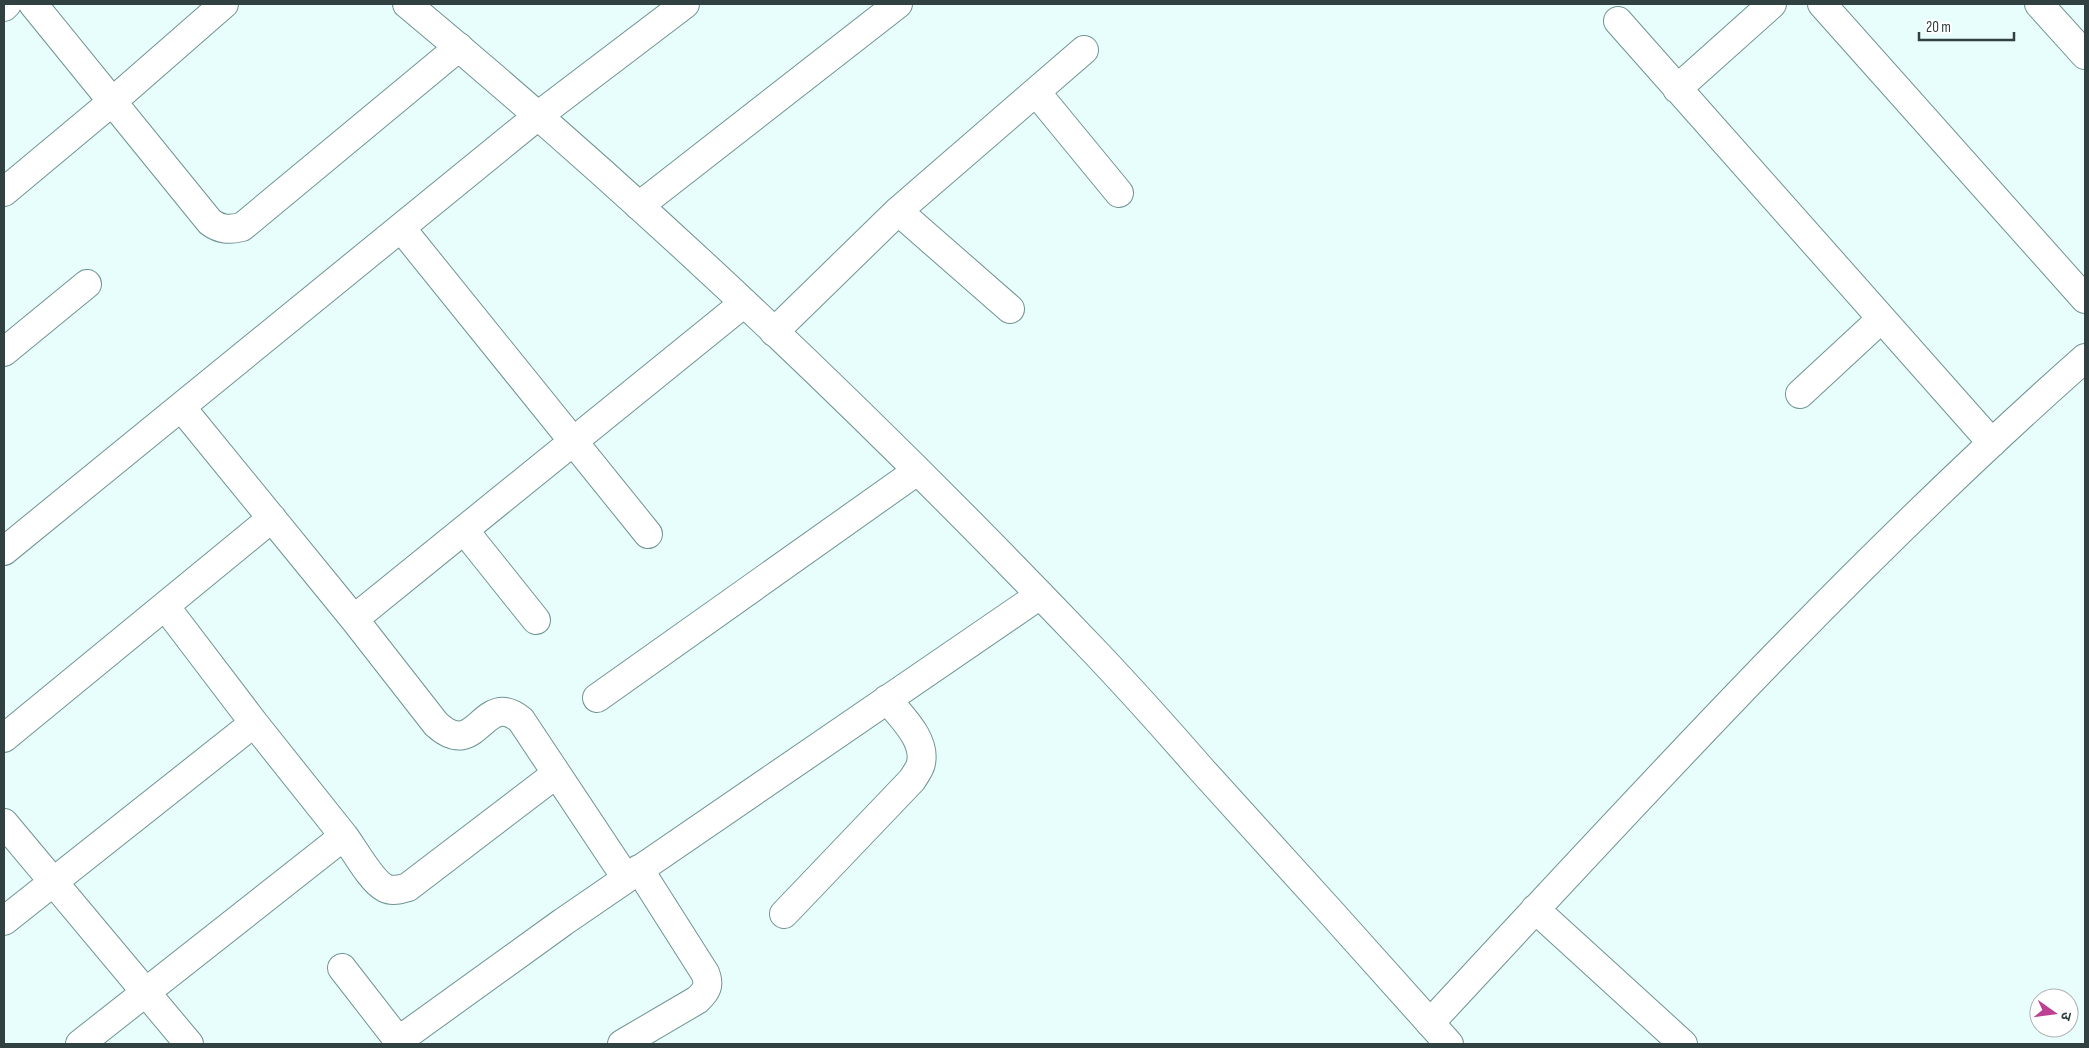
<svg xmlns="http://www.w3.org/2000/svg" width="2089" height="1048" font-family="'Sofia Sans Condensed','Noto Sans Devanagari',sans-serif">
<rect width="100%" height="100%" fill="#e8fefd"/>
<g fill="none" stroke-linecap="round" stroke-linejoin="round">
<g stroke="#6f9392" stroke-width="30">
<path id="minor" d="M33,4L210,222C221,230 229,230 242,227L459,47
M1822,4L2085,299
M2039,4L2085,55
M4,7L7,4
M1618,21L1992,443
M1677,89L1772,4
M1036,92L1119,193
M4,192L113,101L224,4
M639,206L898,4
M898,211L1010,309
M401,228L648,534
M774,332L898,211L1084,50
M4,352L87,284
M1800,394L1881,319
M181,407L354,619L436,724C478,763 482,688 521,720L626,878
M464,530L536,620
M4,551L539,115L685,4
M354,619L744,303
M597,698L917,471
M4,738L272,518
M4,823L189,1044
M344,836C354,849 371,881 385,888C393,892 401,889 408,887L556,774
M1535,909L1683,1044
M784,914L912,780C915,775 920,769 921,763C926,739 901,717 887,699
M4,921L254,723
M342,968L401,1044
M1430,1023C1642,795 1852,564 2085,358
M398,1041L563,922L1040,595
M80,1044L344,836L254,723L165,606
M622,1044L697,1000C707,991 710,985 705,973L639,869"/>
</g>
<g stroke="#6f9392" stroke-width="30">
<path id="tertiary" d="M407,4C650,206 879,425 1097,654C1132,691 1167,730 1201,769C1284,860 1367,952 1449,1044"/>
</g>
<use href="#minor" stroke="#fff" stroke-width="28"/>
<use href="#tertiary" stroke="#fff" stroke-width="28"/>
</g>
<rect width="2089" height="1048" fill="none" stroke="#314040" stroke-width="10"/>
<g transform="translate(2054 1013) rotate(104)"><circle r="24" fill="#ffffff" stroke="#adb3b3"/>
<path d="M0-4L9 19L0 12L-9 19Z" fill="#bc4193"/>
<text y="-8" font-size="14" font-weight="bold" text-anchor="middle" fill="#314040">उ</text>
</g>
<path d="M1919 32v8h95v-8" fill="none" stroke="#314040" stroke-width="2.5"/>
<text x="1926" y="32" font-size="15" fill="#314040" stroke="#ffffff" stroke-width="4" paint-order="stroke">20 m</text>
</svg>
